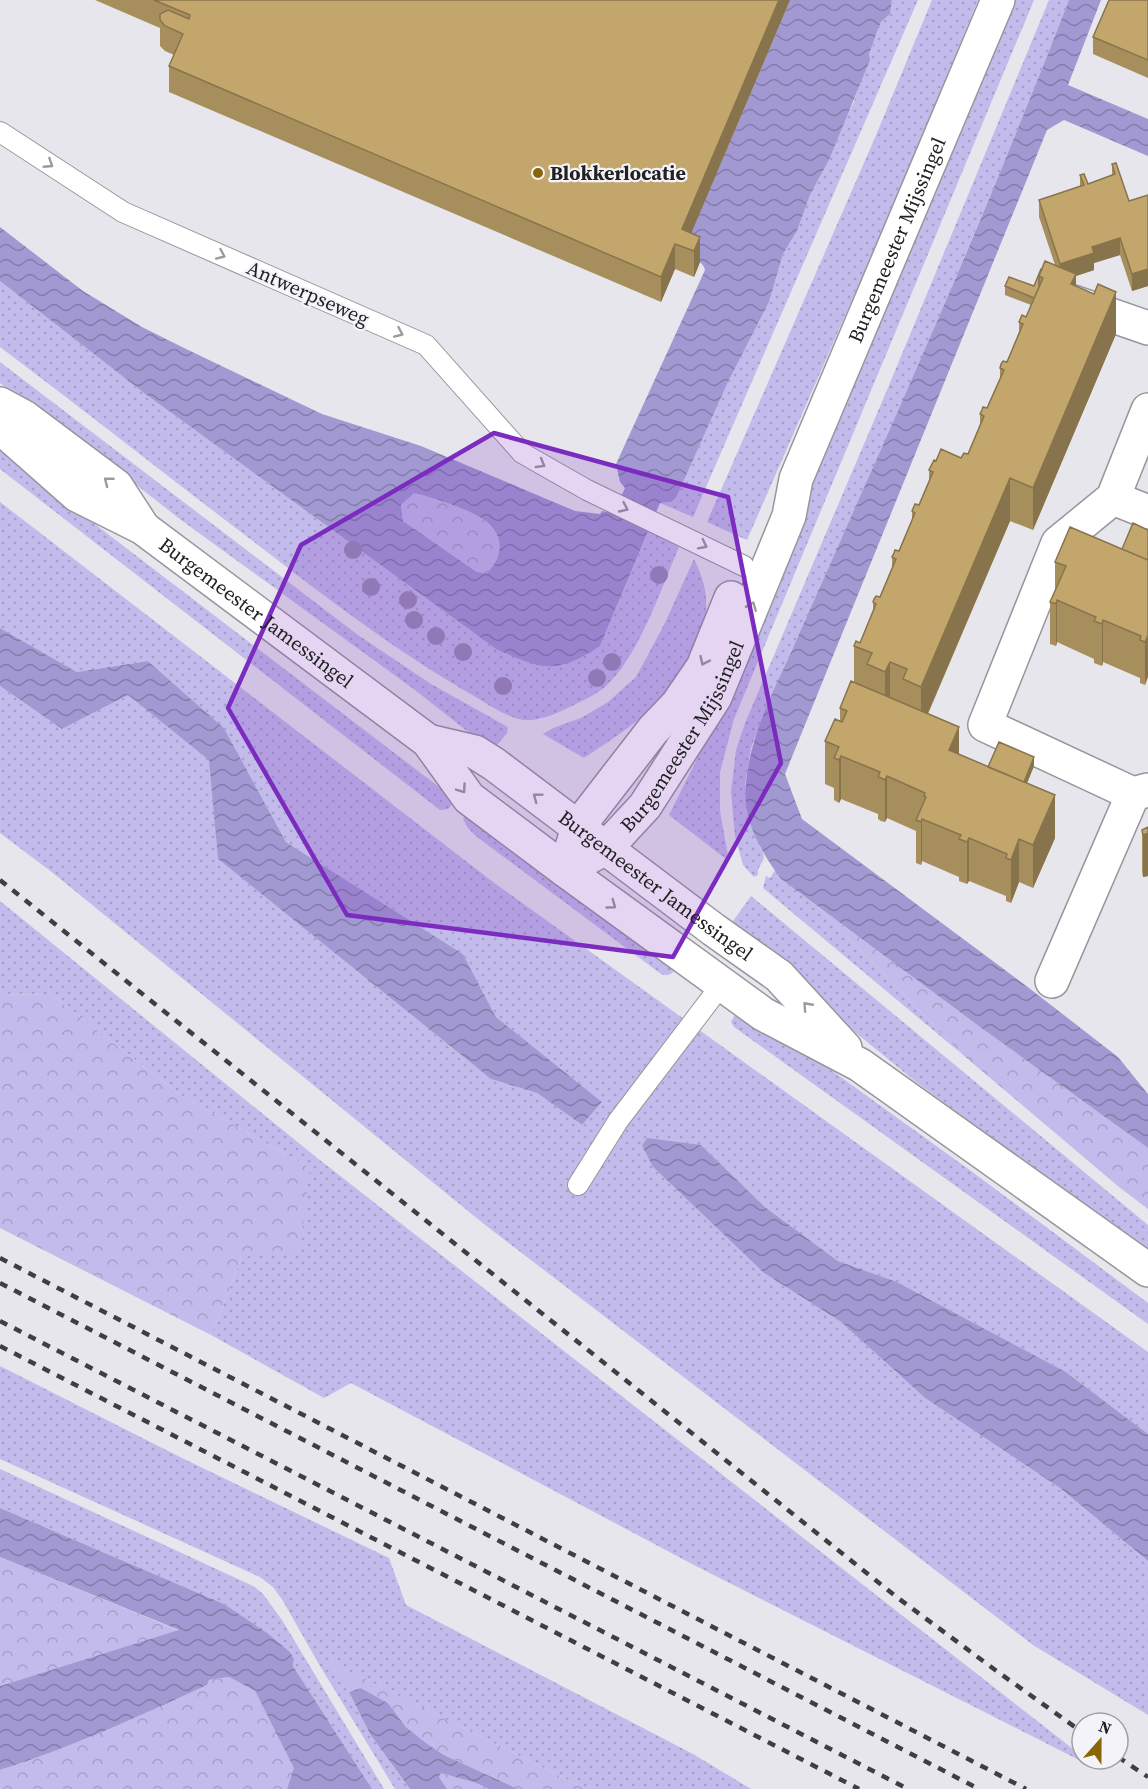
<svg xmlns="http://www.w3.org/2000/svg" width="1148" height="1789" font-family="'Source Serif 4',serif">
<defs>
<pattern id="green-dots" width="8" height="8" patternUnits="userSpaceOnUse" patternTransform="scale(1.5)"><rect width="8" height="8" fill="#c2bbeb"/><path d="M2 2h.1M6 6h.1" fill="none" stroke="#a6a0c9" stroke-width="1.8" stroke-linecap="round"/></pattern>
<pattern id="forest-crowns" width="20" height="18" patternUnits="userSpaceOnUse" patternTransform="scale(1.5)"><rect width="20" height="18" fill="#c2bbeb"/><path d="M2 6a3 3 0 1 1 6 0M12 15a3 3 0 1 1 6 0" fill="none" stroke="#a6a0c9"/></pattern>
<pattern id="water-waves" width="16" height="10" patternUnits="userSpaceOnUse" patternTransform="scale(1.5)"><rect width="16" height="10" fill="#a299d2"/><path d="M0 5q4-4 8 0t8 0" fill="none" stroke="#847caa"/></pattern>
</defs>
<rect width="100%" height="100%" fill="#e7e6ec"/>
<path fill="url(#green-dots)" d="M892,0H918L693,517L660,503L671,502L676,498L728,382L769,302L783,254L797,231L810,195L829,160L847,115L853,104L877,32L881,22L890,14Z
M932,0H978L900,190L747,540L707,522L874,140Z
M1014,0H1034L734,719L720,772V811L728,856L726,859L669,815L715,723L759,612L979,90Z
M1049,0H1069L1024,115L905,398L783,669L751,747L745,785L760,847C770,863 757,861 758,875L754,877L743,865L735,836L731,792L736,750L745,723L887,390Z
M0,281L144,393L496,649L600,646L649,530L679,547C661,589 639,656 605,687C597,694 584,700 574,705C560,712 547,718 532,720C513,722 489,705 474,696C390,648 314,588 237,529C158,469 80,407 0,347Z
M0,362L358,635L431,684L506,726L508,728L507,733L494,749L481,742L415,690L181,520L87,446L0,383Z
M0,444L62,499L456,800L448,809L440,810L0,469Z
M0,502L493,882L1148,1352V1434L1066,1372L897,1282L838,1261L765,1207L701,1145L642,1146L654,1168L764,1273L841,1322L925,1398L1060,1488L1148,1561V1715L1033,1645L484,1224L53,873L0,833V686L62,729L128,695L210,760L218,859L491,1079L537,1093L582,1125L602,1102L496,1017L463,954L286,842L224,728L148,661L77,672L0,628Z
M694,559C700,571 705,584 706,598C711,674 640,722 584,758L543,734L553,728L581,718L608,702L636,677L664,625Z
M469,811L677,968C671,974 669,977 661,974L477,837L468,828L463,819Z
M775,870L781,879L817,906L963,1055L763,888L766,876L770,878Z
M751,896L1148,1225V1251L916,1082L728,928Z
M0,901L316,1157L1082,1756L1079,1760L694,1565L351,1383L324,1398L211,1335L242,1257L310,1168L179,1094L52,995L0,994Z
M734,1016L744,1017L813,1057L971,1171L1148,1303V1324L734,1027L731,1022Z
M0,1366L180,1457L389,1558L406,1605L693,1754L751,1789H586L330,1662L349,1692L370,1734L410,1789H395L320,1666L283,1601L273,1587L260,1577L0,1459Z
M0,1469L253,1586L263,1594L282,1620L384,1789H372L293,1666L294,1659L290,1652L224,1604L0,1508Z"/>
<path fill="url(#forest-crowns)" d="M414,492C430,496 477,512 488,523C505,540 502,557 487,573L477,572L403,521L401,505Z
M817,906L980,1027L1148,1148V1209L1119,1187L963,1055Z
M0,994L52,995L179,1094L310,1168L300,1251L242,1257L211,1335L0,1228Z
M0,1557L180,1631L0,1686Z
M329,1661L586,1789H518L444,1755L426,1743L406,1727L388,1703L361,1688L349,1692Z
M229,1677L255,1691L295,1768L287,1789H0V1770C71,1748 139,1716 206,1685L209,1680Z
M441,1773L476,1783L489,1789H447L439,1777Z"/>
<path fill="url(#water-waves)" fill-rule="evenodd" d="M790,0H892L890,14L881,22L877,32L869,55L870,60L829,160L810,195L797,231L783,254L769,302L728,382L676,498L671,502L660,503L600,646C555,675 544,670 496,649L144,393L0,281V227L83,291L142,327L182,347L322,414L421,446L575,511L600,514L602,511L613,513L625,488L620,482L616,464L705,270C703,260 691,258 682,254ZM414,493C430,496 477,512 488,523C505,539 502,557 487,573L477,572L403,521L401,505Z
M1069,0H1101L1068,85L1148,119V156L1064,120L1047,130L785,774L802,819L1029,988L1118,1057L1148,1094V1148L980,1027L781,879C760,850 742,820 746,783C750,737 772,694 791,652C812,604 834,556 855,508C930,340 1003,171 1069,0Z
M0,628L77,672L148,661L224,728L286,842L463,954L496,1017L602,1102L582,1125L537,1093L491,1079L218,859L209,760L128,695L62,729L0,686Z
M647,1138L701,1145L765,1207L838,1261L897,1282L1066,1372L1148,1434V1561L1060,1488L925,1398L841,1322L764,1273L653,1167L642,1146Z
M0,1508L224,1604L267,1633L290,1652L294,1659L293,1666L372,1789H287L294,1768L255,1691L229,1677L209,1680L207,1685C139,1716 71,1748 0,1770V1686L179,1630L0,1557Z
M361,1688L388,1703L406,1727L426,1743L444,1755L518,1789H489L476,1783L441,1773L439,1777L447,1789H410L370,1734L349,1692Z"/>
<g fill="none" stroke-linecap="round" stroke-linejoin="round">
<g stroke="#97969c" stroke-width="22">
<path id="service" d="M0,132L123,212L426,345L522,453L587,490L744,566
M578,1185L618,1121L722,984"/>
</g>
<g stroke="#97969c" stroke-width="36">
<path id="minor" d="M1073,302L1148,328
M1113,498L1148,410
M1148,512L1113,498L1058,543L985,725L1133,794L1148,790
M1052,981L1133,794"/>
</g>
<g stroke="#97969c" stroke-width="36">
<g id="tertiary">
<path d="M570,854L578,827L653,730L677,705L703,667L731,598"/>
<path id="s1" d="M565,870L606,848L645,806L715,697L789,516L796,479L998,0"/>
</g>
</g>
<g stroke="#97969c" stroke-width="36">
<g id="secondary">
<path d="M0,404L24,417L116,486L142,526"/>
<path id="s2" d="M0,427L77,495L143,528L428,741L469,798L565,870L763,1014L860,1065L1148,1270"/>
<path id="s3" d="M428,741L475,752L494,764L714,930L779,976L845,1048"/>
</g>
</g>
<use href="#service" stroke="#fff" stroke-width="20"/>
<use href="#minor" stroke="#fff" stroke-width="33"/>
<use href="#tertiary" stroke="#fff" stroke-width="33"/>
<use href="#secondary" stroke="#fff" stroke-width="33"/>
<path stroke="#3f3f42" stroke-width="4.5" stroke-dasharray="8 8" stroke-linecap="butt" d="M0,880L898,1598L998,1672L1082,1732
M0,1258L1026,1789
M0,1283L979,1789
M0,1321L908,1789
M0,1346L859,1789
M1118,1757L1148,1777"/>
</g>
<g fill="#958cb5">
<circle cx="353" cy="550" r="9"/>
<circle cx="659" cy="575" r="9"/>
<circle cx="371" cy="587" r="9"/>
<circle cx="408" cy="600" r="9"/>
<circle cx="414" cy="620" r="9"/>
<circle cx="436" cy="636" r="9"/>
<circle cx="463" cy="652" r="9"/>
<circle cx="612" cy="662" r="9"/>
<circle cx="597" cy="678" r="9"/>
<circle cx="503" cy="686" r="9"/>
</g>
<path fill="#a78f5d" d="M95,0H790L691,233L700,262L694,277L675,269L661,302L169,92V66L174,55L165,51L160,46V28Z
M1148,0V78L1093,54V37Z
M1112,164L1129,201L1148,195V286L1132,291L1120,255L1094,263V270L1076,276V286L1116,334L1033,530L1010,521L928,714L959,755L988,767L1034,766L1027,784L1055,838L1033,888L1019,882L1011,903L1006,901V896L969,881L967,884L959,881V877L922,861L921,865L916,863V831L887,818L885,822L881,821L878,819V814L841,799L839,803L834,800V788L825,784V741L840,721V708L854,682V646L860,643L873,613V602L880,597L892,568V557L899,551L912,521V511L919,505L929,481V470L936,461L961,458L968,454L980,425V414L987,408L1000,379V368L1007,362L1019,332V322L1026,317L1031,305L1005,295V286H1034L1041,269L1055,265L1039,217V200L1080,186V175L1088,184L1112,176Z
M1148,530L1145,685L1140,683V678L1103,662L1102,666L1094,663V659L1057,642L1056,646L1050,644V602L1055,590V562L1122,549Z
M1148,827V877V876L1143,877L1142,872V830Z"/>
<path fill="#88744c" d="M779,0H790L685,248L682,229Z
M700,237V262L694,277V251Z
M1120,238V255L1094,263V270L1076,276V317L1060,282V264L1092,247Z
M675,244V269L661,302V277Z
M1148,259V286L1132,291V274Z
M1116,292V334L1033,530V488Z
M1010,478V521L921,729V687Z
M1057,600V642L1056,646V604Z
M1103,620V662L1102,666V624Z
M1148,635V677L1145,685V642Z
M890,662V704L885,714V672Z
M959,727V770L949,750Z
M841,756V799L839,803V760Z
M1034,757V766L1021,796V787Z
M887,776V818L885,822V780Z
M1055,795V838L1033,888V845Z
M922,819V861L921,865V822Z
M1148,833V876L1143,877V835Z
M969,838V881L967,884V842Z
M1019,839V882L1011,903V860Z"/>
<path fill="#c2a66c" stroke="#88744c" stroke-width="1.5" d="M154,0H779L682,229L700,237L694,251L675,244L661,277L169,66L183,34L165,26L160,20V14L168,10L189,19L190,15Z
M1109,0H1148V60L1093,37Z
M1116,163L1129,201L1148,195V269L1132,274L1120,238L1092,247L1094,253L1060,264L1039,200L1084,185L1080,175L1084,174L1088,184L1115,174L1112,164Z
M1045,261L1076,274L1071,284L1094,294L1098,284L1116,292L1033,488L1010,478L921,687L903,679L907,669L890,662L885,672L867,664L872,653L854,646L856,641L860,643L876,604L873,602L874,599L876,596L880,597L896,559L892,557L894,553L895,550L899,551L915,513L912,511L915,504L919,505L933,472L929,470L934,460L936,461L941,449L961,458L964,453L968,454L984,416L980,414L982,410L983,407L987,408L1004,370L1000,368L1001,364L1003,361L1007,362L1023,324L1019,322L1022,315L1026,317L1043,278L1039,276Z
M1041,269H1042L1039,276V287L1034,298L1005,286L1009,277L1034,286Z
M1133,523L1148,530V560L1122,549Z
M1070,527L1148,560V635L1145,642L1140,640L1141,636L1103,620L1102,624L1094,621L1096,617L1057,600L1056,604L1050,602L1066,566L1055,562Z
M851,681L959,727L949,750L1055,795L1033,845L1019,839L1011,860L1006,858L1007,854L969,838L967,842L959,839L961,835L922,819L921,822L916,820L926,797L924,796L925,793L887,776L885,780L881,778L878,777L880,772L841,756L839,760L834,758L839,747L825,741L835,719L842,722L847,711L840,708Z
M999,742L1034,757L1024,782L988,767Z
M1148,827V834V833L1143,835L1142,830Z"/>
<defs><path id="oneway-chevron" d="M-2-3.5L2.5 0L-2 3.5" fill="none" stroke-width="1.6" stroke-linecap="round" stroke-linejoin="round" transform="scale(1.5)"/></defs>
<g stroke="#9b9b9c">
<use href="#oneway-chevron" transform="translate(49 164) rotate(33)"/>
<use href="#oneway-chevron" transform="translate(221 255) rotate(24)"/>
<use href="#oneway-chevron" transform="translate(399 333) rotate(24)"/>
<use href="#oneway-chevron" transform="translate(541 464) rotate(30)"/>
<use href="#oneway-chevron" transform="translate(108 481) rotate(-142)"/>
<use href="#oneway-chevron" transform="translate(624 508) rotate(25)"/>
<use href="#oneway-chevron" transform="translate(703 545) rotate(27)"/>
<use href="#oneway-chevron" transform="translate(752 606) rotate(-68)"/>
<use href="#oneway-chevron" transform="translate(704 661) rotate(115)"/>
<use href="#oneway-chevron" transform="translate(462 789) rotate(55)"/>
<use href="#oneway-chevron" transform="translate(537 797) rotate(-143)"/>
<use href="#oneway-chevron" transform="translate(612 905) rotate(36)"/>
<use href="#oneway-chevron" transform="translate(807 1006) rotate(-132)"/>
</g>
<path fill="#7b2cbf" fill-opacity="0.2" stroke="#7b2cbf" stroke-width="4.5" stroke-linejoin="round" d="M494,433L728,497L781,763L673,957L347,915L228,708L301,545Z"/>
<circle fill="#896603" stroke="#f4f3f9" stroke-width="2" cx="538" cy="173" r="6"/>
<g text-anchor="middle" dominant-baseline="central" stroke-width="4.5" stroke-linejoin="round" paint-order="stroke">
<g font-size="20" font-weight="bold" fill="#212123" stroke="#f4f3f9" text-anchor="start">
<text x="550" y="173">Blokkerlocatie</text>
</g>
<g font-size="20" fill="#212123" stroke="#f4f3f9">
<text stroke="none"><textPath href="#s1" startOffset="726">Burgemeester Mijssingel</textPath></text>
<text transform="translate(308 293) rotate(24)">Antwerpseweg</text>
<text stroke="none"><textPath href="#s2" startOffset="318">Burgemeester Jamessingel</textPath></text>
<text stroke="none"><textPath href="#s1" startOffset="183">Burgemeester Mijssingel</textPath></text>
<text stroke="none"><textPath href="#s3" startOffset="273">Burgemeester Jamessingel</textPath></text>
</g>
</g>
<g transform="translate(1100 1741) rotate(21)"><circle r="28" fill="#f4f3f9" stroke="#a09fa3" stroke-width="1.5"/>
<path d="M0-4.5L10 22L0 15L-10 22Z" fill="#896603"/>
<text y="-9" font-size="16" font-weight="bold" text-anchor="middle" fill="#212123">N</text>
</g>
</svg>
